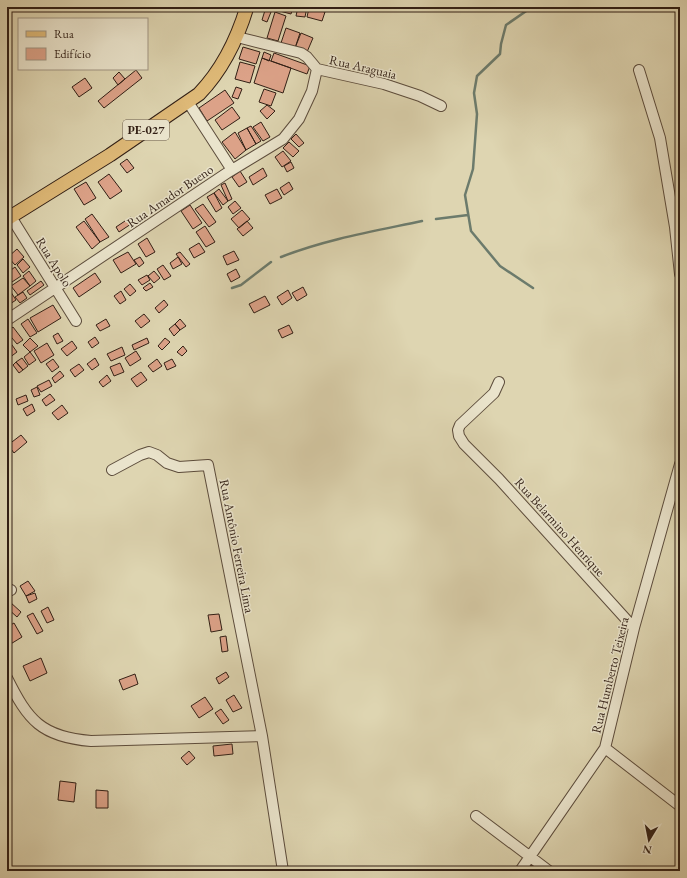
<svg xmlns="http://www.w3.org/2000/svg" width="687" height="878" font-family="'EB Garamond',serif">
<rect width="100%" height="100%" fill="#ded5b1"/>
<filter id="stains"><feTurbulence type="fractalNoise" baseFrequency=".005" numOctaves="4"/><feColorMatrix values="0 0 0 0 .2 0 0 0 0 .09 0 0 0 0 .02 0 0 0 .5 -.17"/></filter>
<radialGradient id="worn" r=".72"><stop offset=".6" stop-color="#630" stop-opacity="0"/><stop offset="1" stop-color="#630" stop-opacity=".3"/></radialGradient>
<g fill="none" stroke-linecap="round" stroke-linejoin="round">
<path stroke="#6c7b6c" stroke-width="2.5" d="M532,7L506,25L501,44L500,54L477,76L474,93L477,114L473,169L465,195L471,231L500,266L533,288
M436,219L468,215
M281,257C327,239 375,231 422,221
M232,288L241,285L271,262"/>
</g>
<path fill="#dca288" stroke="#311f15" d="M266,7H273L267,22L262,20Z
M273,7H293L291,14L272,9Z
M298,7H307L305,17L296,16Z
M309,8L325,12L322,21L307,17Z
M275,12L286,16L278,41L267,38Z
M286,28L300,33L295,48L281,43Z
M301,33L313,38L307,52L295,48Z
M243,47L260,52L256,64L239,59Z
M264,52L271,55L269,61L262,58Z
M274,53L310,66L307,74L271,61Z
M262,58L291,68L283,93L254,83Z
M240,62L255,66L250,83L235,79Z
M136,70L142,78L104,108L98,101Z
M119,72L125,79L118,85L113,78Z
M85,78L92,88L79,97L72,87Z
M236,87L242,89L238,99L232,97Z
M264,89L276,93L271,106L259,102Z
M225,90L234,103L207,121L199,108Z
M267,105L275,111L267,119L260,111Z
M232,107L240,118L222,130L215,120Z
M261,122L270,137L263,141L253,127Z
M251,126L261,141L256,144L247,128Z
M247,128L256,144L246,150L238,133Z
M235,132L246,150L235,159L222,142Z
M296,134L304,143L299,147L291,139Z
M289,142L299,151L293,157L283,148Z
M283,151L291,161L282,167L275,157Z
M127,159L134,168L127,173L120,164Z
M291,162L294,168L287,172L284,166Z
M263,168L267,176L253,185L249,177Z
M240,171L247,182L239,187L232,177Z
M109,174L122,191L110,199L98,182Z
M86,182L96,198L84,205L74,189Z
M289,182L293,189L284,195L280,188Z
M225,183L232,199L228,201L221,185Z
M219,189L228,201L223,205L214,193Z
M277,189L282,198L270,204L265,195Z
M214,193L222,208L216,212L207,197Z
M235,201L241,208L233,214L228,207Z
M203,204L216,222L209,227L195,209Z
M190,205L202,223L193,229L181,211Z
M242,210L250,219L239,228L231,219Z
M92,214L109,237L100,242L85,219Z
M131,217L134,222L119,232L116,227Z
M84,221L100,242L92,249L76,227Z
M247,221L253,228L243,236L237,229Z
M205,226L215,242L206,247L196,232Z
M147,238L155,252L146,257L138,244Z
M199,243L205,252L194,258L189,249Z
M17,249L24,257L15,265L8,257Z
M234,251L239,260L227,265L223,256Z
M128,252L136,264L121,273L113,260Z
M180,252L190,264L186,267L176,254Z
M140,257L144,263L139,267L134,260Z
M178,257L182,264L173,269L170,263Z
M23,259L30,267L23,273L17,265Z
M163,265L171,276L164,280L157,269Z
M15,267L21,276L9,284L7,273Z
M236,269L240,277L231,282L227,274Z
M29,271L36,281L30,286L23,276Z
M154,271L160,278L154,283L148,276Z
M95,273L101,282L79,297L73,288Z
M147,275L150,280L142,285L138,280Z
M23,278L30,286L18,295L11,286Z
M41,281L44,285L30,295L27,291Z
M150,283L153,287L146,291L143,288Z
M130,284L136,291L130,296L124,289Z
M7,286L16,300L7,306Z
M303,287L307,295L297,301L292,293Z
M288,290L292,298L282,305L277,297Z
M121,291L126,300L120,304L114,296Z
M23,292L27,298L20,303L15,297Z
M265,296L270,305L254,313L249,304Z
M164,300L168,305L159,313L155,308Z
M53,305L61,318L38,332L30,318Z
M144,314L150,321L141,328L135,321Z
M28,319L37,333L30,337L21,324Z
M106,319L110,326L100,331L96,325Z
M180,319L186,326L180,330L175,324Z
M175,324L180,330L174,336L169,329Z
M289,325L293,333L282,338L278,330Z
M13,327L23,340L17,344L7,332Z
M58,333L63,341L57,344L53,336Z
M95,337L99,343L92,348L88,342Z
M7,338L17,352L9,358L7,356Z
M30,338L38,346L30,352L23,345Z
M147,338L149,343L134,350L132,345Z
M165,338L170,342L162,350L158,346Z
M72,341L77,348L67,356L61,349Z
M47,343L54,355L41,363L34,351Z
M183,346L187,351L182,356L177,352Z
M122,347L125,355L111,361L107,354Z
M136,351L141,359L130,366L125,358Z
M30,352L36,360L29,365L24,357Z
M22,358L28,366L23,370L16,362Z
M95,358L99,365L92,370L87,364Z
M53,359L59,367L52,372L46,364Z
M157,359L162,366L153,372L148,366Z
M172,359L176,366L167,370L164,363Z
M16,362L23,370L19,373L13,365Z
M120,363L124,372L114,376L110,367Z
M79,364L84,370L75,377L70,370Z
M60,371L64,376L55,383L52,378Z
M141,372L147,380L137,387L131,379Z
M107,375L111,381L103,387L99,382Z
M49,380L52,386L41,392L37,386Z
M37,387L40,395L34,397L31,390Z
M50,394L55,400L46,406L42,400Z
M26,395L28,401L18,405L16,399Z
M32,404L35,411L27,416L23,409Z
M62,405L68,413L58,420L52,413Z
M21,435L27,442L14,453L8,445Z
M28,581L35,591L26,596L20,586Z
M35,593L37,599L29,603L26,596Z
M10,602L21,612L17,617L7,608Z
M48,607L54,620L47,623L41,611Z
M33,613L43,631L37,634L27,616Z
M219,614L222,630L211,632L208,615Z
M14,623L22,637L9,645L7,642V627Z
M226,636L228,651L222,652L220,637Z
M41,658L47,673L30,681L23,666Z
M226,672L229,677L219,684L216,678Z
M135,674L138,684L123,690L119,680Z
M234,695L242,708L233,712L226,700Z
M205,697L213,709L199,718L191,706Z
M221,709L229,720L223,724L215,713Z
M232,744L233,754L214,756L213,746Z
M189,751L195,758L187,765L181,758Z
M60,781L76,783L74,802L58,800Z
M96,790L108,791V808H96Z"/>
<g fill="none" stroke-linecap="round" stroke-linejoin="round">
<g stroke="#5c4c3c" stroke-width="12">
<path id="minor" d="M237,37L301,53L307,57L317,69L384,84L420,96L441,106
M639,70L660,138L675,227L680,274
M188,102L232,170
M11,217L76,321
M7,320L227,173L283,139L299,119L312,91L317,69
M499,382L494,393L460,425L458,430L459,436L464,444L499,479L634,628
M112,470L140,455L149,452L157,455L167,463L179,467L208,465L262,736L283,871
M7,592L11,590
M7,678C28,720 41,737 91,741L262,736
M605,748L680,806
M476,816L549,871
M520,871L605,748L634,628L680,464"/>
</g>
<g stroke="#311f15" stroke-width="15">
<path id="major" d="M7,219L110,155L199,94C223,69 237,40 247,7"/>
</g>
<use href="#minor" stroke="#eae4cc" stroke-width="10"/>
<use href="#major" stroke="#dfba78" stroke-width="13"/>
</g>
<g text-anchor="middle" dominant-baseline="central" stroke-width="3" stroke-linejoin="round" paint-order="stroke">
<rect fill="#eae4cc" stroke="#685a4c" stroke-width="1" x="123" y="120" width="46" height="20" rx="3"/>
<g font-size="12" font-weight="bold" fill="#311f15">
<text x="146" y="130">PE-027</text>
</g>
<g font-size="13" fill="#311f15" stroke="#eae4cc">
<text transform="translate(363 67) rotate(13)">Rua Araguaia</text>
<text transform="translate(170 196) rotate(-34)">Rua Amador Bueno</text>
<text transform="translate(54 262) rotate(58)">Rua Apolo</text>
<text transform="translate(560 527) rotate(48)">Rua Belarmino Henrique</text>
<text transform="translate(237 546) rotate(79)">Rua Antônio Ferreira Lima</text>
<text transform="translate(610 675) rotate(-76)">Rua Humberto Teixeira</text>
</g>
</g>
<rect width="687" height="878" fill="none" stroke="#ded5b1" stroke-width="24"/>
<rect x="8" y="8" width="671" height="862" fill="none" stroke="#311f15" stroke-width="2"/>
<rect x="12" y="12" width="663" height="854" fill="none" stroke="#311f15"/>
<rect x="18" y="18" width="130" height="52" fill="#eae4cc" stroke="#a09583"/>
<rect x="26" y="31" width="20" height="6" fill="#dfba78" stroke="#a09583"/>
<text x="54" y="38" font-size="12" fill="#311f15">Rua</text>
<rect x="26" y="48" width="20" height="12" fill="#dca288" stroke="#a09583"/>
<text x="54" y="58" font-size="12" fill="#311f15">Edifício</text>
<g transform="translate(649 840) rotate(190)" stroke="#eae4cc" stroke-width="3" paint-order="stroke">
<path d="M0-3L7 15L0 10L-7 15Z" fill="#311f15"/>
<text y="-6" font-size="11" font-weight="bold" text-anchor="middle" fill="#311f15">N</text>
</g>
<rect width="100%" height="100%" filter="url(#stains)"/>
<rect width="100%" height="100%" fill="url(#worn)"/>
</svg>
